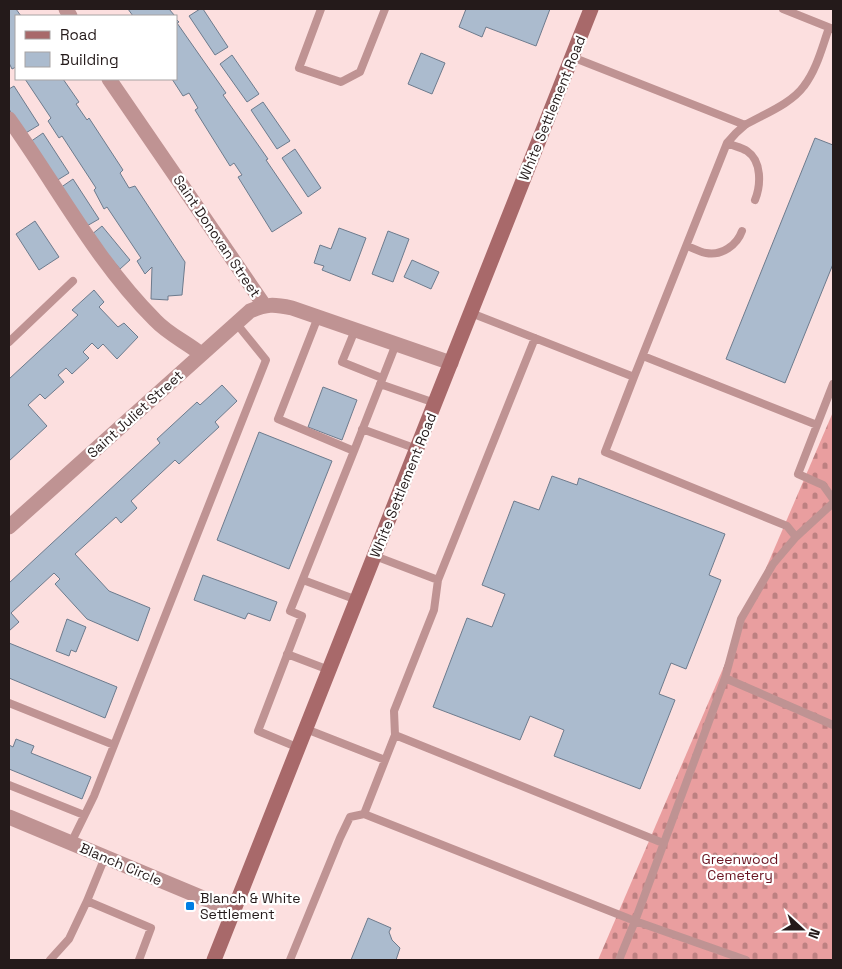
<svg xmlns="http://www.w3.org/2000/svg" width="842" height="969" font-family="'Space Grotesk',sans-serif">
<defs>
<pattern id="cemetery-stones" width="16" height="16" patternUnits="userSpaceOnUse" patternTransform="scale(1.25)"><rect width="16" height="16" fill="#e99e9f"/><path d="M2 7V4a2 2 0 0 1 4 0v3zM10 15v-3a2 2 0 0 1 4 0v3z" fill="#bd8081"/></pattern>
</defs>
<rect width="100%" height="100%" fill="#fcdfdf"/>
<path fill="url(#cemetery-stones)" d="M833,412V960H598Z"/>
<path fill="#abbbce" stroke="#6d7b8d" d="M9,9H16L21,16H16V67L12,69L9,63Z
M128,9H169L175,16H133Z
M200,9H203L228,47L215,55L189,16Z
M466,9H550L536,46L486,27L482,37L459,27Z
M176,19L179,22L177,23L226,93L223,95L268,159L266,160L302,213L272,232L238,177L242,175L234,163L230,166L195,110L198,108L189,93L183,96L172,79H176Z
M421,53L445,63L432,94L408,84Z
M232,55L259,94L247,102L220,64Z
M25,79H63L79,102L76,104L87,120L89,118L123,170L120,173L129,188L135,186L185,262L182,295L168,296V300L151,299L152,267L145,274L137,261L141,258L107,207L104,209L94,190L96,188L62,136L59,138L48,121L51,118Z
M14,86L39,125L24,134L9,109V89Z
M263,102L290,141L277,149L251,110Z
M43,133L69,173L56,181L30,142Z
M815,138L833,145V264L785,383L726,359Z
M295,149L321,188L308,197L282,158Z
M73,179L99,219L85,227L60,188Z
M35,221L59,257L39,270L16,234Z
M102,226L130,260L120,269L91,235Z
M339,228L366,238L350,281L322,270L324,266L314,263L320,245L331,249Z
M388,231L409,239L393,282L372,274Z
M412,260L439,272L431,289L404,277Z
M94,290L104,302L99,307L118,327L124,323L138,337L117,359L103,344L98,349L92,343L83,352L89,358L72,374L66,368L58,375L64,382L45,399L40,394L28,405L47,426L9,461V379L78,315L72,310Z
M222,385L237,401L215,422L219,427L179,464L175,460L131,501L137,508L121,523L116,517L75,554L109,591L150,608L138,641L87,619L55,584L60,579L54,573L11,613L19,622L9,631V583L160,443L157,439L197,402L200,405Z
M323,387L357,400L342,440L308,427Z
M259,432L332,461L289,569L217,540Z
M552,476L577,485L579,478L725,534L709,575L721,580L686,669L671,663L659,694L675,700L640,789L554,756L564,730L530,716L520,740L433,707L467,618L492,627L505,594L482,585L514,501L539,510Z
M203,575L277,602L270,621L248,613L245,619L194,600Z
M67,619L86,627L76,652L71,650L69,656L56,651Z
M9,643L117,687L105,718L9,678Z
M16,739L34,746L31,753L91,777L82,799L9,769V745L13,747Z
M368,918L391,928L389,932L392,940L400,948L396,960H351Z"/>
<g fill="none" stroke-linecap="round" stroke-linejoin="round">
<path stroke="#bf9393" stroke-width="8" d="M321,9L299,68L341,82L360,72L385,9
M783,9L833,29
M572,57L745,125L736,133L727,143L634,377
M745,125C764,114 791,104 804,86C817,69 822,47 829,28
M727,143C733,146 741,147 747,151C762,161 761,185 755,200
M687,246C693,248 700,252 706,253C722,256 737,245 742,231
M471,313L634,377L605,452L787,526L796,537
M355,330L342,362L382,378
M9,342L73,281
M643,356L817,425
M380,384L435,403
M833,384L798,474L823,485L833,499
M362,429L417,449
M354,451L396,344
M833,503L796,537L773,564L741,619L725,678L833,725
M375,556L438,580
M303,580L357,600
M287,654L329,670
M725,678L635,921L746,960
M9,703L114,745
M306,729L385,760
M395,735L394,711L434,610L438,580L535,338
M299,748L258,731L302,616L290,611L354,451L278,419L318,317
M9,785L84,815
M71,843L94,796L266,360L236,323
M105,857L87,901L151,928L139,960
M50,960L69,939L87,901
M290,960L340,838L350,817L364,814
M619,960L635,921L364,814L395,735L663,843"/>
<path stroke="#bf9393" stroke-width="15" d="M66,9L70,16
M109,79L264,305
M9,119C57,186 96,261 155,320C168,334 186,342 201,354
M9,527L250,311C267,304 273,304 292,308L451,363
M9,817L234,911"/>
<path stroke="#a8696a" stroke-width="15" d="M214,960L591,9"/>
</g>
<rect fill="#017ee4" stroke="#fff" stroke-width="2" x="185" y="901" width="10" height="10" rx="2.5"/>
<g text-anchor="middle" dominant-baseline="central" stroke-width="4.5" stroke-linejoin="round" paint-order="stroke">
<g font-size="14" fill="#241a1a" stroke="#fff">
<text transform="translate(552 108) rotate(-68)">White Settlement Road</text>
<text transform="translate(217 236) rotate(56)">Saint Donovan Street</text>
<text transform="translate(135 414) rotate(-42)">Saint Juliet Street</text>
<text transform="translate(403 485) rotate(-68)">White Settlement Road</text>
<text transform="translate(121 864) rotate(23)">Blanch Circle</text>
</g>
<g font-size="14" fill="#6a1421" stroke="#fff">
<text x="740" y="859">Greenwood<tspan x="740" dy="16">Cemetery</tspan></text>
</g>
<g font-size="14" fill="#241a1a" stroke="#fff" text-anchor="start">
<text x="200" y="898">Blanch &amp; White<tspan x="200" dy="16">Settlement</tspan></text>
</g>
</g>
<rect width="842" height="969" fill="none" stroke="#241a1a" stroke-width="20"/>
<rect x="15" y="15" width="162" height="65" fill="#ffffff" stroke="#a7a3a3"/>
<rect x="25" y="31" width="25" height="8" fill="#a8696a" stroke="#a7a3a3"/>
<text x="60" y="40" font-size="15" fill="#241a1a">Road</text>
<rect x="25" y="52" width="25" height="15" fill="#abbbce" stroke="#a7a3a3"/>
<text x="60" y="65" font-size="15" fill="#241a1a">Building</text>
<g transform="translate(802 929) rotate(111)" stroke="#ffffff" stroke-width="4" paint-order="stroke">
<path d="M0-4L9 19L0 12L-9 19Z" fill="#241a1a"/>
<text y="-8" font-size="14" font-weight="bold" text-anchor="middle" fill="#241a1a">N</text>
</g>
</svg>
